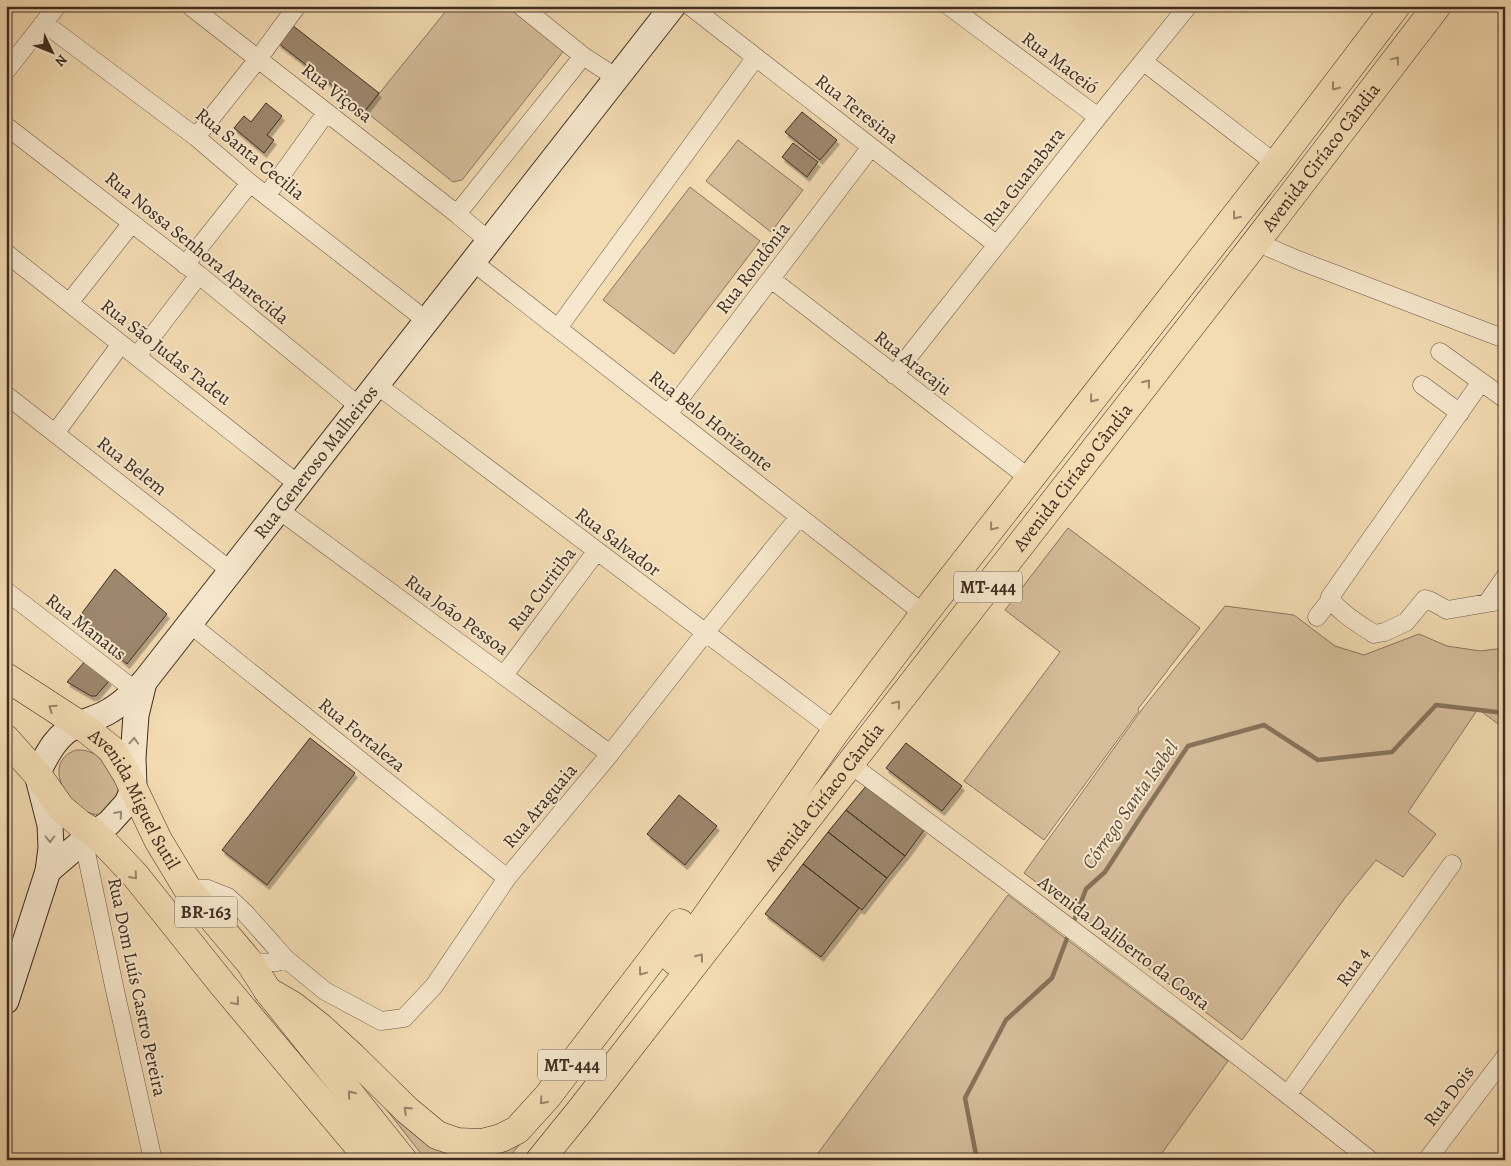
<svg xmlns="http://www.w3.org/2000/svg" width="1511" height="1166" font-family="Alegreya,serif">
<defs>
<filter id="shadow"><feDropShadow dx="2.5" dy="4.5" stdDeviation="0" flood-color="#0004"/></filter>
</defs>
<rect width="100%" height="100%" fill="#f3dbb2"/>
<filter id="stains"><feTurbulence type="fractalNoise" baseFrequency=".004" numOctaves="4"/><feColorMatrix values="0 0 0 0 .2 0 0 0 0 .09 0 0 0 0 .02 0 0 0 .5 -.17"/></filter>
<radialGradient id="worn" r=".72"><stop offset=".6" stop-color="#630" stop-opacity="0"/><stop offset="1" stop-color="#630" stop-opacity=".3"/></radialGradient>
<path fill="#d5bd9a" stroke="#8a755e" d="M450,6H517L566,48L462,180L453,182L365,111Z
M738,140L803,190L771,232L706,181Z
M690,187L760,241L674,354L603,300Z
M1068,528L1200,628L1138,709L1139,711L1044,840L964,781L1060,652L1005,610Z
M1225,606L1294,615L1335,646L1364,655L1419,634L1447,646L1480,651L1505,648V729L1478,709L1408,812L1436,834L1403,877L1376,860L1345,898L1242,1040L1024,873L1143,708Z
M76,750C101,748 121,775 118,798L99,815C71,814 38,763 76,750Z
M1008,895L1228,1061L1157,1160H813Z
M368,1086L409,1124L528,1134L507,1160H426Z"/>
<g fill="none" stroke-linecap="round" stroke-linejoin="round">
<path stroke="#87725b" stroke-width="4.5" d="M1072,926L1086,889L1105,872L1142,815L1188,746L1264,725L1318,760L1392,752L1436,705L1505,713
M977,1160L965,1098L1006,1020L1052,978L1069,933"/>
</g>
<path fill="#9d876d" stroke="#402d22" filter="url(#shadow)" d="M292,25L379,93L365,111L278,43Z
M266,103L282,116L267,135L274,140L264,153L234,128L244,116L251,122Z
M802,112L837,140L820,160L785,132Z
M793,143L818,162L807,177L782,157Z
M115,569L167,614L127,664L76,621Z
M86,660L109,681L96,696H91L67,682Z
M310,738L355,773L267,885L222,850Z
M906,743L962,786L942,811L886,768Z
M867,785L924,830L905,856L846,810Z
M679,795L717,826L685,865L647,834Z
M846,810L905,856L887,878L828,832Z
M828,832L887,878L862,910L803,864Z
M803,864L859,908L821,957L765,914Z"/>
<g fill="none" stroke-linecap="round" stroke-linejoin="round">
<g stroke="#6d5846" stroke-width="19">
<path id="street" d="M190,6L457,214
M521,6L583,56L617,78
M690,6L997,245
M949,6L1098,117
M44,23L196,137L250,183L427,321
M1144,62L1276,164
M6,71L57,6
M6,126L199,275L360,407
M196,137L258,59L297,6
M267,195L326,113
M489,241L457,214L583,56
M1256,242L1298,260L1505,339
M6,253L299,485
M473,262L924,614
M185,265L250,183
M771,279L1030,479
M69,303L132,223
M558,328L756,57
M1440,352L1505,399
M137,356L199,275
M894,375L1098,117L1188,6
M1481,382L1330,597C1336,611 1362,626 1374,634L1385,632L1406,622L1425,599L1431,601L1447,610L1505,600
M377,385L836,731
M1422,385L1460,413
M6,395L231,571
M668,414L871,147
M56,432L121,344
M279,510L610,754
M6,591L141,695
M1487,603L1505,577
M1317,617L1331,599
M190,624L507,878
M504,675L596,552
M850,764C1025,894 1200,1024 1370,1160
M82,833L114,986L153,1160
M187,888L208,889L228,897L245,913L286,959L325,991L381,1021L404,1018L434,986L507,878L610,754L705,633L799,517
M250,963L277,962L286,959
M1288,1094L1452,864
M1427,1160L1505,1057"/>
</g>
<g stroke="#402d22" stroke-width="27">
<g id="secondary">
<path d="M48,871L83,841L109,823L127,803L134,787L133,758L136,715L144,682"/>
<path id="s1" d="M6,1001L48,871L51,848L50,825L37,774C47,754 57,733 79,724C90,719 101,717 111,710C123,703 134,692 144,682L673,6"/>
</g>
</g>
<g stroke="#402d22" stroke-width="29">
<g id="primary">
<path id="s2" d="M6,677L86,729L111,749L126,773L158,840L187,888L250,963L268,991L403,1160"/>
<path d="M6,739L37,774L61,808L80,824L95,833L135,875L223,985L370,1160"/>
</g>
</g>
<g stroke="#402d22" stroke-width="29">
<g id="highway">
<path d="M675,961L836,731L924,614L1276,164L1396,6"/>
<path d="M268,991L292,1005L319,1026L352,1056L407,1110L437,1135L457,1142L482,1143L501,1138L517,1130L547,1097L680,923"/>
<path id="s3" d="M540,1160L579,1112L1256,242L1437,6"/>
</g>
</g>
<use href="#street" stroke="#f7e8cd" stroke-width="18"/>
<use href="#secondary" stroke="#f7e8cd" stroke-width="25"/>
<use href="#primary" stroke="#f3dbb2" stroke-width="28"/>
<use href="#highway" stroke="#f3dbb2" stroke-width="28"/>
</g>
<defs><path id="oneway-chevron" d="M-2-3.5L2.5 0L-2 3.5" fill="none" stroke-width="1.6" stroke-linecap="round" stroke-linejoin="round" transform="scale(1.25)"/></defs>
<g stroke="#9a846a">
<use href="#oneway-chevron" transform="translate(1396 60) rotate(-53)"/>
<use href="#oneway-chevron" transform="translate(1335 87) rotate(127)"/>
<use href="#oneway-chevron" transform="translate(1236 216) rotate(128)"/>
<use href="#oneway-chevron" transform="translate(1147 383) rotate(-52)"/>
<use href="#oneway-chevron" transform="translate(1093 399) rotate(128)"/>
<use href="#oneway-chevron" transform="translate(993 527) rotate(128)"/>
<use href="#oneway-chevron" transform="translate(897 704) rotate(-52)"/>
<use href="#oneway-chevron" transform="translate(52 708) rotate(-146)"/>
<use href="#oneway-chevron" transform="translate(134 876) rotate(49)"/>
<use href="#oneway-chevron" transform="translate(700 957) rotate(-52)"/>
<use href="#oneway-chevron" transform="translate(642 972) rotate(127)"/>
<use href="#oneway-chevron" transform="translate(236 1002) rotate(50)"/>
<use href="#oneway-chevron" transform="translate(351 1094) rotate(-129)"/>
<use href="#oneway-chevron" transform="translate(543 1101) rotate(132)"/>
<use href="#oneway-chevron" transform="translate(407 1110) rotate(-136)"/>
</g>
<g stroke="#9c8a78">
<use href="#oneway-chevron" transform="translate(134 741) rotate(-87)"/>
<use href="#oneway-chevron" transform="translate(119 814) rotate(-49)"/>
<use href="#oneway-chevron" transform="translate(50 839) rotate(89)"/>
</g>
<g text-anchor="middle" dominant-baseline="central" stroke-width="4" stroke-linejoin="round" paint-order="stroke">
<g fill="#f7e8cd" stroke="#776555" stroke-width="1">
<rect x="954" y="571.5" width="68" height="31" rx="4"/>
<rect x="175" y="896.5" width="62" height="31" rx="4"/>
<rect x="538" y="1049.5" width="68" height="31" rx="4"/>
</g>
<g font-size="18" font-weight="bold" fill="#402d22">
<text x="988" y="587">MT-444</text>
<text x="206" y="912">BR-163</text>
<text x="572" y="1065">MT-444</text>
</g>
<g font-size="19" fill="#402d22" stroke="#f7e8cd">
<text transform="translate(1060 63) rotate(37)">Rua Maceió</text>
<text transform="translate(337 93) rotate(38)">Rua Viçosa</text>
<text transform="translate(857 109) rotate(38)">Rua Teresina</text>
<text transform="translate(250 154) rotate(39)">Rua Santa Cecilia</text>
<text stroke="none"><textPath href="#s3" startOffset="1271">Avenida Ciríaco Cândia</textPath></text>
<text transform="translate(1024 177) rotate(-52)">Rua Guanabara</text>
<text transform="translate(197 248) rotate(39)">Rua Nossa Senhora Aparecida</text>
<text transform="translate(753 268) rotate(-53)">Rua Rondônia</text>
<text transform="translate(166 352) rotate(38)">Rua São Judas Tadeu</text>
<text transform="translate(913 363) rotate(38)">Rua Aracaju</text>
<text transform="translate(711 421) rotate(38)">Rua Belo Horizonte</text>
<text stroke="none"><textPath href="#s1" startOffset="660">Rua Generoso Malheiros</textPath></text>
<text transform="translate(132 466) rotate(38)">Rua Belem</text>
<text stroke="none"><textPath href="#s3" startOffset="866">Avenida Ciríaco Cândia</textPath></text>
<text transform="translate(618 542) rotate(37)">Rua Salvador</text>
<text transform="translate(542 589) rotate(-53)">Rua Curitiba</text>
<text transform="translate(457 615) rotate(36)">Rua João Pessoa</text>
<text transform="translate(86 627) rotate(38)">Rua Manaus</text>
<text transform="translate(362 735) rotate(39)">Rua Fortaleza</text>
<text stroke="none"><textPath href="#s3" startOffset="461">Avenida Ciríaco Cândia</textPath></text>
<text stroke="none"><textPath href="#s2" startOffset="182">Avenida Miguel Sutil</textPath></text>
<text transform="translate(540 806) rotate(-50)">Rua Araguaia</text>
<text transform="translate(1124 943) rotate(37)">Avenida Daliberto da Costa</text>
<text transform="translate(1353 967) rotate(-55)">Rua 4</text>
<text transform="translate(137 987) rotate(78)">Rua Dom Luís Castro Pereira</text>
<text transform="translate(1449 1096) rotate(-53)">Rua Dois</text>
</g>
<g font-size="20" font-style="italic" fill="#5e4a3a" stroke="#f7e8cd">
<text transform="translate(1130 805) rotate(-55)">Córrego Santa Isabel</text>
</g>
</g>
<rect width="1511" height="1166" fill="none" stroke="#f3dbb2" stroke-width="25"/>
<rect x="8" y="8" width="1496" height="1151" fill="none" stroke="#402d22" stroke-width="2.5"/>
<rect x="12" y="12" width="1486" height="1141" fill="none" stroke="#402d22"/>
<g transform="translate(52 52) rotate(133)" stroke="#f7e8cd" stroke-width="4" paint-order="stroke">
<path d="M0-4L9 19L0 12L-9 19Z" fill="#402d22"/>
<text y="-8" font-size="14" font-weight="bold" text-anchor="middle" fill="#402d22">N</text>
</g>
<rect width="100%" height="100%" filter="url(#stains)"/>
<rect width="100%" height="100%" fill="url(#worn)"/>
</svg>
